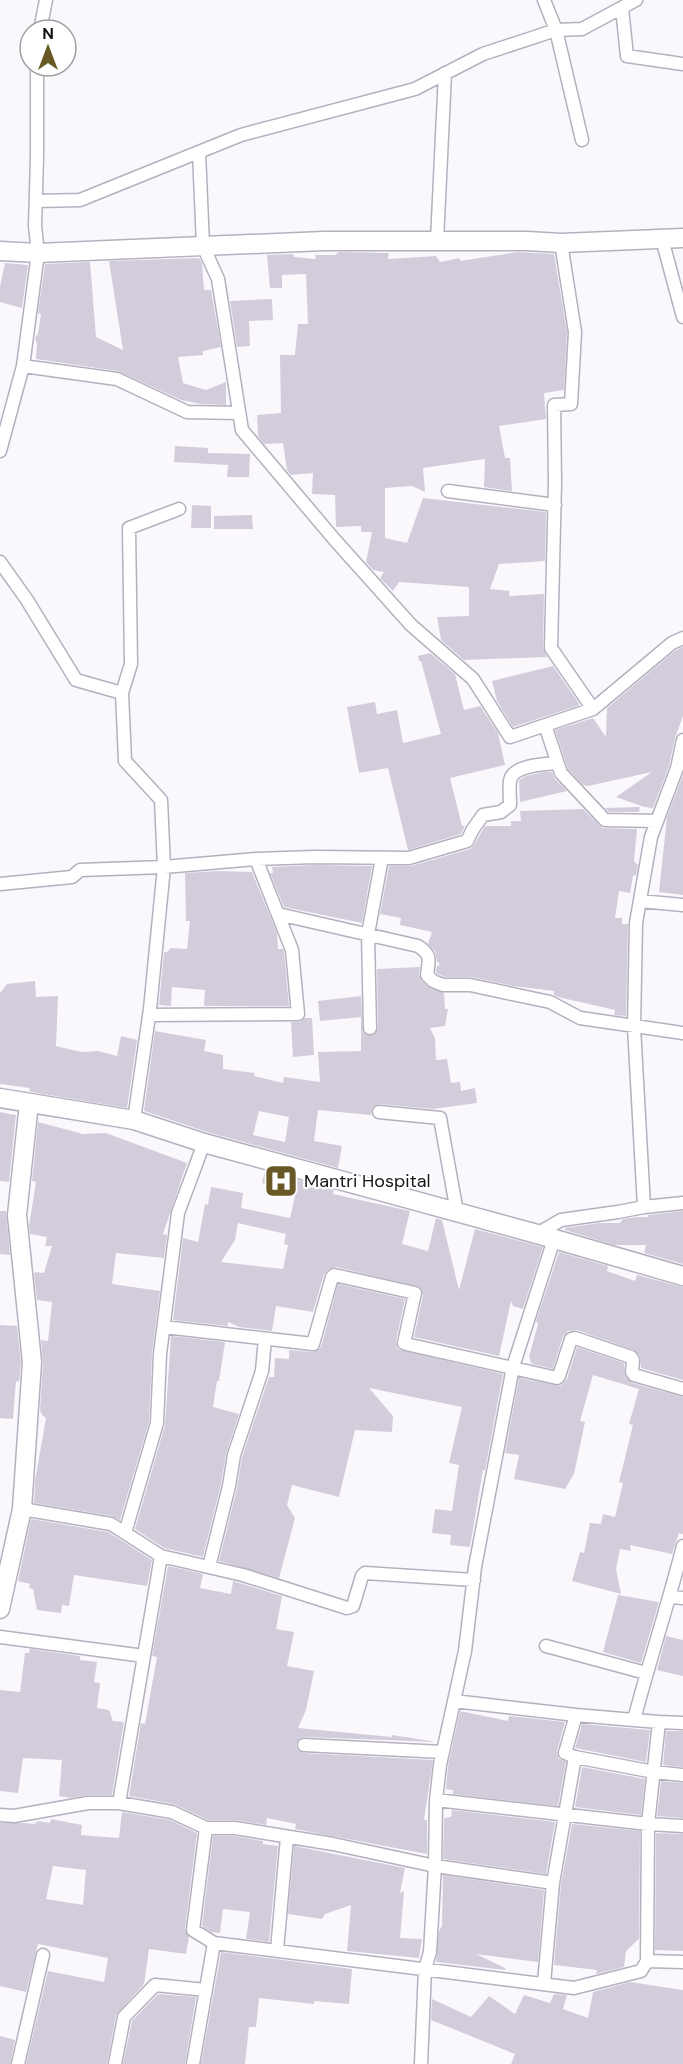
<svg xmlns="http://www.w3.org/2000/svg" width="683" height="2064" font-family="'DM Sans',sans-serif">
<rect width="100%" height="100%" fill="#faf8fd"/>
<path fill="#d3cddb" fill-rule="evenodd" d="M339,252L389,253L388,259L436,256L440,262L460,258V261L518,252L554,254L567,332L564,390L544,393L546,419L499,426L505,458H510L512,491L484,487L485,459L423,468L425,492L412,486L385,488V538L407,543L423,498L546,512L545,561L499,564L490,589L510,591L509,596L544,594L543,648L547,657L464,660L441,640L437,617L469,616V587L399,582L393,591L380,578L384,572L373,570L366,562L372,532H361V526L336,527L335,495L312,494L313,473L291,475L287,470L283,443L264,444L258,436L257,415L281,413L280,355H295L298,324H308L306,274L282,275V288H270L267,255L293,254L294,257L316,259L315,255H335Z
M199,258L202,263L204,290H211L221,347L203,351V355L178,357L183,383L206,390L226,382V405L201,404L181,400L118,371L36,359L37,344L35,338L38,334L41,314L38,313L45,264L90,262L96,337L123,350L109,261Z
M5,263L28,265L22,308L0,302V287Z
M272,299L273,320L249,321L250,346L237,347L230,301Z
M175,446L208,448V453L250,454L249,477H227L228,465L174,462Z
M192,505L211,506V528H191Z
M252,515L253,529H214V516Z
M683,647V716L675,738L669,766L653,808L644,807L616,797L652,772L588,786L583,785L568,769L555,730L593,718L606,737L607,708L676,650Z
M430,653L455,674L464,710L480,706L498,733L505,765L450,778L462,826H465L461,834L408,850L388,768L359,773L347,707L375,702L377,714L397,710L403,743L441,734L421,661H419L418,656Z
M553,666L580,705L513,727L497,701L492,681Z
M544,772H552L555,779L567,791L520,802L519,780L526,776Z
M683,775V895L659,892L667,817Z
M640,807L639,812H609L605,808Z
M583,809L602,828L637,829L634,861L638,865L636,875L633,876L630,893L619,891L615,918H622V924H628L626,1016L614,1015L615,1010L558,997L554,995V991L513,986L471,977H445L438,974L436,972L437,966L440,965L437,961L435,951L428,944L432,932L400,925L401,918L380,914L389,866H411L470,849L474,845L485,826H511V821H521L520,811Z
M315,865L372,866L362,923L284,907L270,873H273L272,867Z
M218,871L252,872L277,933L278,949H283L284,952L289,1006H204L205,990L172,987L171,1006L159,1005L164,952H167L171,948L187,949L190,921H186L185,873Z
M420,967L419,974L421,980L430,988L444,993L445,1009H448L445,1026L430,1028L435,1038L436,1060L447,1059L451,1083L460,1082L461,1091L475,1088L477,1103L433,1109L379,1104L372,1108L371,1115L318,1110L314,1141L342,1146L338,1168L207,1132L144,1111L155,1031L206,1040L204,1051L223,1055V1069L255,1073L254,1076L283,1083L284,1077L320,1082L318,1052L361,1051V1017L320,1021L318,1001L361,996L363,1032L367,1035H374L378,1028L377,969ZM259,1111L289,1117L285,1142L253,1135Z
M35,981L36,997L58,996L56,1046L81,1052L98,1051L117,1056L121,1036L137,1040L127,1108L37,1093L29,1091L30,1088L0,1084V993L7,984Z
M305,1018H312L314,1055L293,1057L291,1022H299Z
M0,1112L16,1115L9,1182L0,1181Z
M38,1122L83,1134L106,1133L187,1163L163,1234L167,1235L164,1258L116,1253L112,1284L160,1291L152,1353L149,1422L120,1520L112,1516L34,1503L35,1481L46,1418L42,1415L40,1410L43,1363L41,1340L48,1341L52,1302L37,1300L34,1274L35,1272L44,1273L52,1246H45L47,1237L30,1234L29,1226L36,1182L32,1181Z
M265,1171L334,1190L333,1194L410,1211L402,1244L428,1251L436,1218L442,1220L459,1290L475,1229L543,1247L523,1309L513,1306L511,1301L499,1356L414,1337L423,1295L420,1287L336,1267L329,1269L324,1274L313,1312L276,1306L272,1331L239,1327L228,1322V1326L173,1320L183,1238L198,1242L205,1204L208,1205L211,1187L243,1193L241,1208L290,1218L296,1192L262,1183ZM238,1223L286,1234L284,1244L288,1245L283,1269L221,1262L235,1240Z
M0,1211H6L10,1255L0,1254Z
M683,1211V1264L644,1253L646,1245H614L565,1230V1228L599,1223H620L623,1219L637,1217H648V1215Z
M559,1252L608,1266L607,1271L635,1281L637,1275L683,1287V1380L641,1368L640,1356L634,1350L577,1330L568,1331L563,1336L553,1369L532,1364L529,1357L538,1324L536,1321Z
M338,1284L405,1299L396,1341L397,1348L400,1350L503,1374L485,1470H483L470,1547L450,1545L451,1535L432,1533L435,1509L452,1511L459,1465L449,1463L462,1407L369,1388L393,1416L392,1432L355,1430L339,1497L292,1485L287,1505L295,1518L279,1578L219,1561L237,1488L242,1457L269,1377H274L275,1358L289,1359V1350L313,1352L321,1347Z
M0,1325L17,1326L21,1362L19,1382L16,1381L13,1419L0,1418Z
M171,1336L225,1342L219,1381H217L213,1407L239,1414L226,1454L221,1484L203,1557L164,1548L135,1529L165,1425Z
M577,1347L624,1363L625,1376L632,1383L683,1397V1534L679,1533L672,1554L630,1545L631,1551L620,1549L616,1569L621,1594L572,1581L580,1552L584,1553L590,1523L601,1524L603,1514L615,1517L623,1483L619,1482L633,1425L629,1424L639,1389L593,1375L580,1421L585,1422L574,1474L565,1489L514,1479L519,1455L505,1453L519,1378L560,1386L567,1379Z
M31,1519L108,1532L152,1560L147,1586L74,1575L69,1606L62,1605L61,1613L37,1610L33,1589L29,1588L30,1584L18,1581Z
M168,1566L203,1574L200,1588L231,1594L233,1581L282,1596L276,1629L294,1632L287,1666L314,1671L306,1710L298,1728L392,1737V1735L437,1742L304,1737L300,1738L296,1744L297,1749L304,1753L433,1760L424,1820H427V1854L295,1829L296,1824L267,1818L266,1825L236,1820H208L174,1804L129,1796L141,1723L145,1724L157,1657L152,1656Z
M618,1595L659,1602L641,1663L603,1652Z
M666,1636L683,1640V1676L657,1670Z
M30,1649L80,1656V1660L97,1662L94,1682L100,1683L97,1708L109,1710L113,1721L124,1722L112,1795H88L71,1798L59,1796L62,1760L23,1758L18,1793L0,1791V1690L20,1692L25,1653H29Z
M460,1711L508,1721L509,1716L565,1722L557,1751L558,1758L566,1762L558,1806L453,1794V1790L446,1789L448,1766Z
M582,1724L650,1730L646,1762L575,1748Z
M666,1731H683V1767L663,1765Z
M582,1767L645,1779L641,1815L575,1807Z
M661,1781L683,1783V1818L657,1816Z
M452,1810L555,1822L546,1874L443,1859L444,1818L451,1817Z
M122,1812L170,1820L197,1833L185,1929L189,1937L186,1954L149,1949L144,1984L116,2015L107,2064H26L48,1971L104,1982L108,1958L38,1944L26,1992L0,1986V1823H24L34,1824L38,1821L50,1823L51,1819L82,1825L81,1835L119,1838ZM53,1866L86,1870L83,1905L46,1899Z
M572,1824L640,1831L639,1939L626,1951L624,1967L596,1974L597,1970L554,1965L561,1884Z
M656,1833L683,1834V1951L655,1950Z
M213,1836H234L263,1841V1844L278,1846L269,1942L246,1939L250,1912L223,1909L220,1933L211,1932L202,1926Z
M294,1846L405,1868L400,1893L404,1891L400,1938L422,1939L419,1958L347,1951L351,1905L325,1914L322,1919L288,1914Z
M443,1875L544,1890L538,1962L476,1954L505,1968V1970L436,1962L439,1932L442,1925Z
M221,1952L352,1969L349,2004L314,2001V2004L259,1998L256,2027H249L245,2064H201Z
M630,1982L683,1990V2064H511L515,2054L431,2020L432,1999L471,2017L489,1996L515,2014L524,1995L550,2003L554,1994L567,1995L563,2009L588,2018L593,1992Z
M158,1994L196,1997L185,2064H123L132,2021Z
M0,2036L15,2040L10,2064H0Z"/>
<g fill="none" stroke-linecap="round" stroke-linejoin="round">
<g stroke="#b5b0be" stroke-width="15">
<path id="street" d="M622,8L627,56L683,64
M40,30L46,0
M582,140L556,30L582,29L636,0
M199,152L203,246L218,279L242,430L334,539L411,625L473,679L510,737L593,709L672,643L683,638
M36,201L80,200L241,135L415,89L483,54L556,30L544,0
M662,239L683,317
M437,241L445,73
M561,243L575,332L571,404L554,405L555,482L551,648L593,709
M23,366L117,379L187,412L239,413
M0,451L23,366L38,253L35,226L37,157V66
M448,491L555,505
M0,562L27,600L76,680L122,693L125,761L161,800L164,867L150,1009L134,1120
M122,693L131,664L129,528L179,509
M545,725L561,773L605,820L657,821
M0,884L72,877L80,870L164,867L256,859L315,857L409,858L467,841L473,829L483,815L501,812L510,805C510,797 509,788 510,781C512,765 545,764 557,763
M640,901L683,905
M278,914L418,946C432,955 429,960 427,975L433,981L443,985H470L550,1002L580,1018L683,1033
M149,1015L298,1014L292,950L256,859
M370,1028L368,934L382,858
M379,1112L440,1118L457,1212
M644,1207L634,1027L636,923L651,837L677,768L683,740
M537,1234L561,1220L618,1212L644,1207L683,1203
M164,1327L313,1344L332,1277L334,1275L415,1293L404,1343L406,1344L557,1378L559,1376L571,1339L575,1338L631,1357L633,1360L632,1372L634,1375L683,1389
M22,1509L111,1524L161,1556L243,1575L347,1608L353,1606L362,1576L365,1573L474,1580
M125,1533L157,1423L160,1354L178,1213L204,1143
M209,1567L229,1486L234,1455L262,1371L265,1339
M671,1597L683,1598
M0,1637L144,1656
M546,1646L646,1673
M454,1701L576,1715
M659,1722L683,1723
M304,1745L443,1752
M575,1757L654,1772L683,1775
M436,1800L648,1824L683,1826
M119,1803L161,1556
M0,1815L14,1816L88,1803H119L172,1812L206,1828H235L333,1844L435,1866L553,1883
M206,1828L193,1930L214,1943
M277,1950L287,1837
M647,1961L683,1962
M544,1983L553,1883L575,1757L565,1753L576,1715L634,1720
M18,2064L43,1955
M115,2064L124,2017L155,1985L206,1990
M193,2064L214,1943L574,1988L641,1971L647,1961L648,1824L659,1722L634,1720C649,1662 668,1605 683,1546
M421,2064L425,1969L430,1952L435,1866L436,1800L440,1765L465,1651L475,1567L513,1367L554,1239"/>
</g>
<g stroke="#b5b0be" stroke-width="21">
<path id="secondary" d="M0,251L38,253L324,241H527L561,243L683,238
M0,1098L134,1120L204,1143L537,1234L683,1276
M0,1609L22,1509L32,1362L17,1215L29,1103"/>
</g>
<use href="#street" stroke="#fff" stroke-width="12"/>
<use href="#secondary" stroke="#fff" stroke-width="18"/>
</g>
<defs>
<g id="hospital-square" transform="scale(1.725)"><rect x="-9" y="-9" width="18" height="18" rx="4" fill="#685926" stroke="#fff"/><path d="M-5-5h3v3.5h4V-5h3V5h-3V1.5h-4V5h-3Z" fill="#fff"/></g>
</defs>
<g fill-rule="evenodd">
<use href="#hospital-square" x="281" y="1181"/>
</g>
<g text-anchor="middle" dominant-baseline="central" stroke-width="4.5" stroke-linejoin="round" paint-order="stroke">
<g font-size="18" fill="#151318" stroke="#fff" text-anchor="start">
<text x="304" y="1181">Mantri Hospital</text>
</g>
</g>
<g transform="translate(48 48)"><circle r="28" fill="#ffffff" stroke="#a1a1a3" stroke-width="1.5"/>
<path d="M0-4.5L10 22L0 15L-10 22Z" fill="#685926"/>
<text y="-9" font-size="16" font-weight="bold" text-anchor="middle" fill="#151318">N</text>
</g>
</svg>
